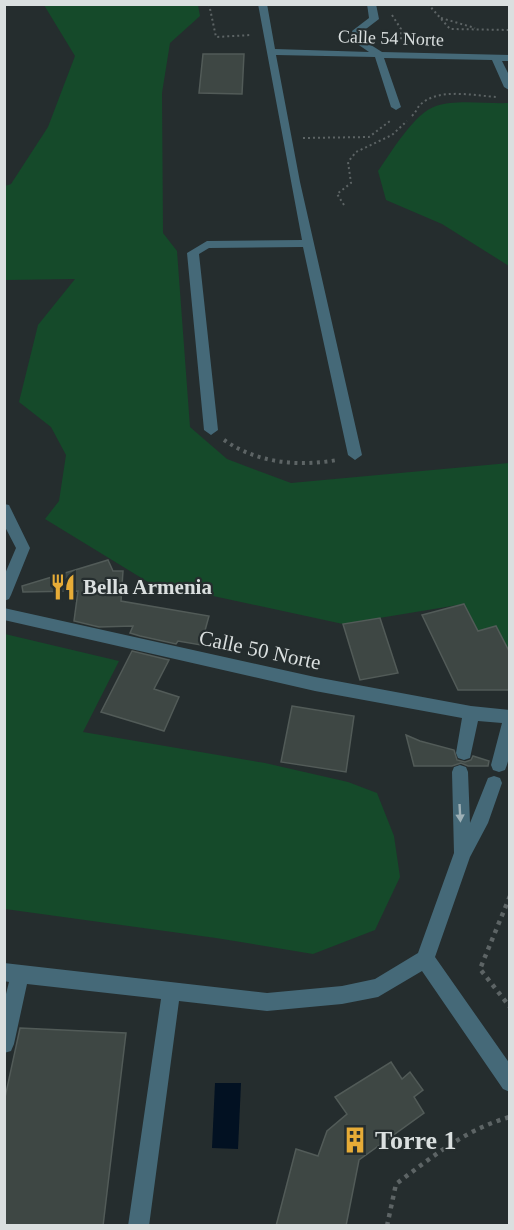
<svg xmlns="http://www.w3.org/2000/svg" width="514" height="1230" font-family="Georgia,serif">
<rect width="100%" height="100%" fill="#252d2e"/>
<path fill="#154a2a" d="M44,5H198L200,16L170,43L162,93L163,233L177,251L190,427L227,459L291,483L509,463V653L478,631L464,604L343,624L148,582L45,519L59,501L66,455L51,427L19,402L38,325L75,279L5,280V186L11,184L48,127L75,56Z
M509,103H510L509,266L442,224L386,200L378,171C391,153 414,113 436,106C455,99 488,104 509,103Z
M5,634L119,661L83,732L265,763L348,782L377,793L394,836L400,877L375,930L313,954L216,938L5,909Z"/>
<path fill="#021122" d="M215,1083H241L238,1149L212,1148Z"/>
<path fill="#3e4744" stroke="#525b58" stroke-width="1.5" d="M203,54H244L242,94L199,93Z
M108,560L113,571H123L121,601L209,616L201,645L178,641L176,644L140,636L130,633L133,626L99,627L74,621L78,591L23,592L22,586Z
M464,604L478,631L496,626L510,653V690H458L422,615Z
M380,618L398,673L360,680L343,624Z
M132,651L169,660L154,689L179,697L164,731L101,712Z
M292,706L354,716L346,772L281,762Z
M406,735L420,741L454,750L457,760L465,762L471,760L473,756L489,761L488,766H468L461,763L452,766H414Z
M20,1028L126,1033L103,1226H4V1102Z
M391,1062L402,1079L410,1072L423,1090L414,1097L424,1113L359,1160L346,1226H276L296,1149L318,1156L327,1131L347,1114L335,1097Z"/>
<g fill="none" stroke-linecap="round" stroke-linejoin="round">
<path stroke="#5d6465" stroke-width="2" stroke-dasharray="2 3" stroke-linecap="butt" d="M209,4L216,37L251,35
M428,4L450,29L510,30
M392,15L401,29V41
M441,18L475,28
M412,116C416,112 417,108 420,105C438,87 475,96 497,97
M303,138L369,137L390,121
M344,205L337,194L351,183L348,162L356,152L392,135L407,121"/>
<path stroke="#5d6465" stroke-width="4" stroke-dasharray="3 4.5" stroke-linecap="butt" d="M224,440C257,463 298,467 337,460"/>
<path stroke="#5d6465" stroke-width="4.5" stroke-dasharray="4 5" stroke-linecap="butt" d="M510,896L480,969L510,1007
M387,1226L396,1184C432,1157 466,1129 510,1117"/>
<path fill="#456978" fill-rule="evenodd" d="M258,4H267L275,49L369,52L356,43L352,31L369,18L367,4H376L379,19L362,32L363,40L382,52L510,55V61H502L510,77L509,90L504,87L492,60L384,58L401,107L396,110L391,107L375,57L276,55L300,182L362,455L355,460L348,455L303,247L209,248L199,254L218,430L211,435L204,430L187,253L207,241L302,240Z
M4,504L9,505L30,548L11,595L9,599L4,601V576L16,548L4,525Z
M4,608L315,677L471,706L510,710C510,729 513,752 505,770L499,772L493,770L491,765L502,723L478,721L470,758L464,760L458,758L456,753L462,718L315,691L4,620Z
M460,765L466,767L468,772L470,823L488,778L494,776L500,778L502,783L488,823L470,857L435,957L510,1064V1092L503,1089L422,971L378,997L342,1004L267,1011L179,1001L149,1226H128L161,999L27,984L14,1044L11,1051L4,1053V1002L9,982L4,981V963L267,993L342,986L375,979L418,953L454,853L452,772L454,767Z"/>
</g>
<defs><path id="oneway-solid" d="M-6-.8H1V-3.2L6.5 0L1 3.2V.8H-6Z" transform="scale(1.5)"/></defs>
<use fill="#9eb0b6" href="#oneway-solid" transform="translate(460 813) rotate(87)"/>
<defs>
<g id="restaurant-bare" transform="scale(2.07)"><path d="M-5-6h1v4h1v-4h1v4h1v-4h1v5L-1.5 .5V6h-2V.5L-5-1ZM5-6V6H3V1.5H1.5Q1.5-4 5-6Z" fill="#e7ac37" stroke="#252d2e" stroke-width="2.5" paint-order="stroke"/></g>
<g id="building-bare" transform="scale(2.07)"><path d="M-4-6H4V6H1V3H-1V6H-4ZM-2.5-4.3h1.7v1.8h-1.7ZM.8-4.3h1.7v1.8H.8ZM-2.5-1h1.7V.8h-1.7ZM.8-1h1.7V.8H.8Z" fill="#e7ac37" stroke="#252d2e" stroke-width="2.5" paint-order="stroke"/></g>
</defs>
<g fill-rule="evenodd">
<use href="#restaurant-bare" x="63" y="587"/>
<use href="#building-bare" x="355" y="1140"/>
</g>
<g text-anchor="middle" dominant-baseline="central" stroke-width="4.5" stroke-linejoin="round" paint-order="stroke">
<g font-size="18" fill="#dadfdf" stroke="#252d2e">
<text transform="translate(391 38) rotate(2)">Calle 54 Norte</text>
</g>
<g font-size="21" font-weight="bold" fill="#dadfdf" stroke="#252d2e" text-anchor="start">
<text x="83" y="587">Bella Armenia</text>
</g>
<g font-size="21" fill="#dadfdf" stroke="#252d2e">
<text transform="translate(260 650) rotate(12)">Calle 50 Norte</text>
</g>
<g font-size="26" font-weight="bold" fill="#dadfdf" stroke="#252d2e" text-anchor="start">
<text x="375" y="1140">Torre 1</text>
</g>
</g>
<rect width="514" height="1230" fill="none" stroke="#dadfdf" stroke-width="12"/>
</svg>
